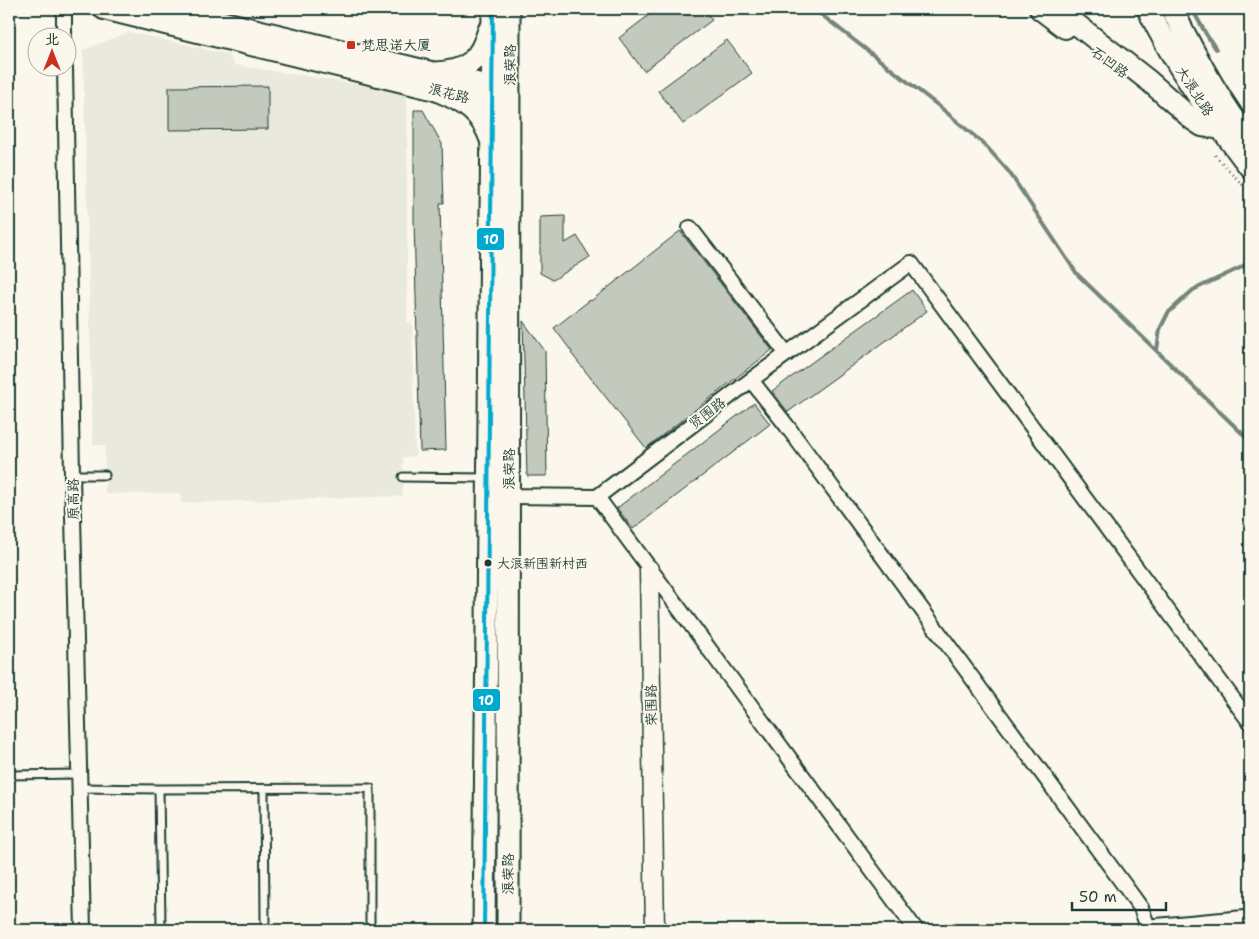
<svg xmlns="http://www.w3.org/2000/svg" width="1259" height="939" font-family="'Shantell Sans','LXGW WenKai TC',sans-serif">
<rect width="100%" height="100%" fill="#fbf7ec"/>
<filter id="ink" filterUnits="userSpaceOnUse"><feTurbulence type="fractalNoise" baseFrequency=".02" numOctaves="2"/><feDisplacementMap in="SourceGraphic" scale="10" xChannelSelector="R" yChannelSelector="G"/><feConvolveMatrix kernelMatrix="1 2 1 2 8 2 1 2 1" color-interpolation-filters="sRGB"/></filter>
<g filter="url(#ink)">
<path fill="#eae9de" d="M129,32L227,54L235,65L407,92V322L412,323L415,456L403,457V496L181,503V493L105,494V445H93L83,50Z"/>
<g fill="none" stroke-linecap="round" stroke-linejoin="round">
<path stroke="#74847b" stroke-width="4" d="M814,9L940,107L985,145L1009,172L1077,274L1250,441
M1192,9L1206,34L1216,49
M1157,350L1160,329L1168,313L1193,290L1242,267L1250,260"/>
</g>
<path fill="#c4c9be" stroke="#1f3d34" d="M657,9H704L712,20L644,71L619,38Z
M727,40L752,73L683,124L658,91Z
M268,86V129L169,130V87Z
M414,110H423L442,144L444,203H440L446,450L420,451L414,221Z
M565,216V243L577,236L590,257L553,280L540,273V217Z
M680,231L772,350L646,448L571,353L572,352L554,328L590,300L591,301Z
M912,290L927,311L788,412L772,391Z
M523,321L545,351L547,476H527Z
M754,403L770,424L633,529L617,508Z"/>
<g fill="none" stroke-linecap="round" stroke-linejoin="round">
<g stroke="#1f3d34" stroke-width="11">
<path id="service" d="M72,475H105
M403,477L486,478
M9,775L79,774
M79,788L159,789L370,788V922
M159,789L161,925
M264,789L265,921"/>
</g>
<g stroke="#1f3d34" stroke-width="18">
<path id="minor" d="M64,9V38
M65,68L72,475L83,930
M690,228L787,354
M751,380L787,426L1133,897L1141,908L1149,930
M503,491L509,496L597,497L751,380L911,263L1250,722
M597,497L916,930"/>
</g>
<g stroke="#1f3d34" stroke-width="21">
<path id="tertiary" d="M649,569L655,930"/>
</g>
<g stroke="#1f3d34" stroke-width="24">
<path id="secondary" d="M104,9L493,104L507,99
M170,9L493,87L506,96
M1040,9L1065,28
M1057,9L1149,81L1193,120L1202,126L1216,128L1217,124"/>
</g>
<g stroke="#1f3d34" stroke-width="25">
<path id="primary" d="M1148,9C1175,66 1212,117 1250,167
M1172,9C1193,52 1220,103 1250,140
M436,73C468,71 480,60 489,30
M439,91C465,102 482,113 491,140
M484,930L493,9
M508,930L509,9
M1151,930L1250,921"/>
</g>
<path stroke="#1f3d34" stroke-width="2.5" stroke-dasharray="1 4" stroke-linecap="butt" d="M1215,155L1250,193"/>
<use href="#service" stroke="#fbf7ec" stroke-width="7"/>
<use href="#minor" stroke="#fbf7ec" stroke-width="14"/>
<use href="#tertiary" stroke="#fbf7ec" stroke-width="18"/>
<use href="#secondary" stroke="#fbf7ec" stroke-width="20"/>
<use href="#primary" stroke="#fbf7ec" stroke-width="21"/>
<g stroke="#fbf7ec" stroke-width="8">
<path id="bus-1" d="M484,930L493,9"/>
</g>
<use href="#bus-1" stroke="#00a9ce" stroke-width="4"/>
</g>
</g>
<rect fill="#c8321e" stroke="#fbf7ec" stroke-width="2" x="346" y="40" width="10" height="10" rx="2.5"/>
<circle fill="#1f3d34" stroke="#fbf7ec" stroke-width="2" cx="488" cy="563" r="4.5"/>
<g text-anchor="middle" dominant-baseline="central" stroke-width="4" stroke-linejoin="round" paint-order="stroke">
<g font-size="13" fill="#1f3d34" stroke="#fbf7ec" text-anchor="start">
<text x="497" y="563">大浪新围新村西</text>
</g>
<g font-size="14" fill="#1f3d34" stroke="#fbf7ec" text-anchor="start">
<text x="361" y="45">梵思诺大厦</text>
</g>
<g font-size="14" fill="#1f3d34" stroke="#fbf7ec">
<text transform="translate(1110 62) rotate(36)">石凹路</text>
<text transform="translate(510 65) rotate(-90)">浪荣路</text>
<text transform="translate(1195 91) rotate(57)">大浪北路</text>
<text transform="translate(449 93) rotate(14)">浪花路</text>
<text transform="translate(707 413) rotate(-37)">贤围路</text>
<text transform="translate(509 469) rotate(-90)">浪荣路</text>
<text transform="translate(73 499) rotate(-91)">原高路</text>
<text transform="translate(651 705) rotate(-91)">荣围路</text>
<text transform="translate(508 874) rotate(-90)">浪荣路</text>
</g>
</g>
<g stroke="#fbf7ec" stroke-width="2">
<rect x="476" y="227" width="29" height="24" rx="5" fill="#00a9ce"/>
<rect x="472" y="688" width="29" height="24" rx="5" fill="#00a9ce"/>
</g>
<g font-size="14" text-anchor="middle" font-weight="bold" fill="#fff">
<text x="491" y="244">10</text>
<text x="486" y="705">10</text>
</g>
<rect width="1259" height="939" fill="none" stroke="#fbf7ec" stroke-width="30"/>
<rect x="15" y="15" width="1229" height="909" fill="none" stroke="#1f3d34" stroke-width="2" filter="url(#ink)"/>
<g transform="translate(52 52)"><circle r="24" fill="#fbf7ec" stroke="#a3ada2"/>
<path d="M0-4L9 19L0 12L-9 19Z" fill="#c8321e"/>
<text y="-8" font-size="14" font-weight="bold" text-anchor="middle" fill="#1f3d34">北</text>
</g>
<path d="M1072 902v8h94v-8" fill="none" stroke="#1f3d34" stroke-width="2.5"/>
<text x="1079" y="902" font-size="15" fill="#1f3d34" stroke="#fbf7ec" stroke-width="4" paint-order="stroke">50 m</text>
</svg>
